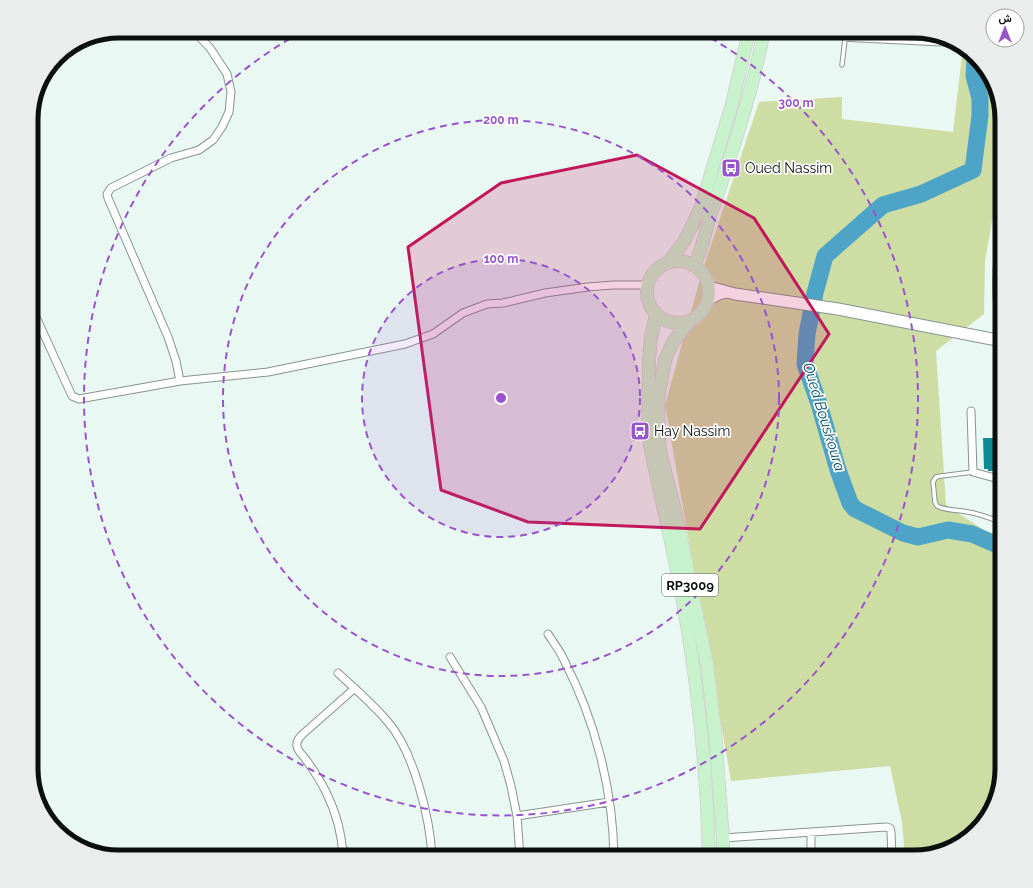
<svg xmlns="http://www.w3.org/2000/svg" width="1033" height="888" font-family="Raleway,Vazirmatn,sans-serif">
<rect width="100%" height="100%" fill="#eaf8f3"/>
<path fill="#cedda3" d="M963,47L972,53L995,85L1002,119V165L985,261L984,314L936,351L946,505L1002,542V769L995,802L980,827L948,850L914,857H905L902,822L890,766L731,781L665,405L702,272L759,102L842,97V119L953,132Z"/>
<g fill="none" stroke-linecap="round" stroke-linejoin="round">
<path stroke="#4ea4c6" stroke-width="17" d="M976,58L975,60L974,76L980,98V116L973,170L921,194L883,205L825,256L815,293L807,334L805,364L819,404L838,470L850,503L855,509L903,533L918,537L948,530L972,534L1002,547"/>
</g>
<path fill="#0c8b91" d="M983,438H1001V471H988V469H984Z"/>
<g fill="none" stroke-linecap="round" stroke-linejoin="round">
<g stroke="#889490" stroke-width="5.5">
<path id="lane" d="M842,65L845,39L947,44L956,43
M40,81L42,78
M973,472L941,476L936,477L933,482L935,502L937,506C945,510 953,510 962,511C976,513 989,517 1002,523"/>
</g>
<g stroke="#889490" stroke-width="9">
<path id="street" d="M31,306L72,396L79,399L180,381L268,372L405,344L433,334L463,313L487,304L503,303L545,293L588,287L613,285H648
M180,381L176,361L168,337L108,198L107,194L111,188L171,158L199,150L213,140L222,127L229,112L231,92L227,74L210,48L194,31
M971,411L973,472L1002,480
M548,634C553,642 560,651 564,660C595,720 613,789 614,857
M450,657L481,707L504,761L511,786L517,816L520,857
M338,673C355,689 373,704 388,722C414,752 430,818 432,857
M517,816L609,802
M811,832V857
M723,838L886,827L890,828L891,832L892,857
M342,848L353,857
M343,857C342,835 336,812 326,792C321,782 314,771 307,761C304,756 297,751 297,746C296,740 300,737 304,733L355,688"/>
</g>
<g stroke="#889490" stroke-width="13">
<path id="secondary" d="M709,287L735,294L838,309L1002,341
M709,299L719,294L727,292
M1002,324C998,298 997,272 1002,246"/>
</g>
<g stroke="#d3d4d4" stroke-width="14">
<path id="primary" d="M647 292a31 31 0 1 1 62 0a31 31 0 1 1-62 0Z
M669,262L685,240L701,207L732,104L749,31
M694,265C703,249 705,231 711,213C732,153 752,93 764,31
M656,314L651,337L649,359L648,428L650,445C660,496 673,546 682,597C698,683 707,770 709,857
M690,321L673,342L665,360L658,399L659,437L660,452L676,514L707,665L715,732L723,838V857"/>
</g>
<use href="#lane" stroke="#fff" stroke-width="3.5"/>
<use href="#street" stroke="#fff" stroke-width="7"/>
<use href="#secondary" stroke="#fff" stroke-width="11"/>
<use href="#primary" stroke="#c7f2cb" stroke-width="12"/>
</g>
<path fill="#c2185b" fill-opacity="0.2" stroke="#c2185b" stroke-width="3" stroke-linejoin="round" d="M637,155L754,218L829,334L700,529L528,522L441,490L408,247L501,183Z"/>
<circle cx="501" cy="398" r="139" fill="#9855cb" fill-opacity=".12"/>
<g fill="none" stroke="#9855cb" stroke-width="2" stroke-dasharray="7 5">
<circle cx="501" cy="398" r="139"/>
<circle cx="501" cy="398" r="278"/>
<path d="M700 32A417 417 0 1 1 302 32"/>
</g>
<defs>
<g id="bus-square" transform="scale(1)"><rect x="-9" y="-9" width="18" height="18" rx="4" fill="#9855cb" stroke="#fff"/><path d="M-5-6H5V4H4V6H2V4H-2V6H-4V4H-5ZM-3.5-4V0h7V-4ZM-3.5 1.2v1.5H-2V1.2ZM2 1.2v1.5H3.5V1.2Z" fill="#fff"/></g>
</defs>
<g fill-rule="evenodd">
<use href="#bus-square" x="731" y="168"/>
<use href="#bus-square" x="640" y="431"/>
</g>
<g text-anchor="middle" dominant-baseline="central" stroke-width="3.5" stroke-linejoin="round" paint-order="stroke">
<rect fill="#fff" stroke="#545856" stroke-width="1" x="662" y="574" width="56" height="22" rx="3"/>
<g font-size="13" font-weight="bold" fill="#0b100e">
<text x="690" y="585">RP3009</text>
</g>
<g font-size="14" fill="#0b100e" stroke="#fff" text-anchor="start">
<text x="745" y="168">Oued Nassim</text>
<text x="654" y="431">Hay Nassim</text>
</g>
<g font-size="15" font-style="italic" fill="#014d65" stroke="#fff">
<text transform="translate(824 417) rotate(73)">Oued Bouskoura</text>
</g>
</g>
<path d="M0 0H1033V888H0ZM119 38H914A81 81 0 0 1 995 119V769A81 81 0 0 1 914 850H119A81 81 0 0 1 38 769V119A81 81 0 0 1 119 38Z" fill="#ebecec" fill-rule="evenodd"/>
<path fill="none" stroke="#0b100e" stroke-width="5" d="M119 38H914A81 81 0 0 1 995 119V769A81 81 0 0 1 914 850H119A81 81 0 0 1 38 769V119A81 81 0 0 1 119 38Z"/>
<circle cx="501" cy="398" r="6" fill="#9855cb" stroke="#fff" stroke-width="2"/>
<g font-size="12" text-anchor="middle" font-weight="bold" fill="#9855cb" stroke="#fff" stroke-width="3.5" stroke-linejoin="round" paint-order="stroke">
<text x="796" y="107">300 m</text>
<text x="501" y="124">200 m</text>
<text x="501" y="263">100 m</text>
</g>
<g transform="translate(1005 28)"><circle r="19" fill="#ffffff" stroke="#9d9f9f"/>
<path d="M0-3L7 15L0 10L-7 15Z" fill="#9855cb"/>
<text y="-6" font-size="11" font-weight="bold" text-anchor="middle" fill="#0b100e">ش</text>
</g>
</svg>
